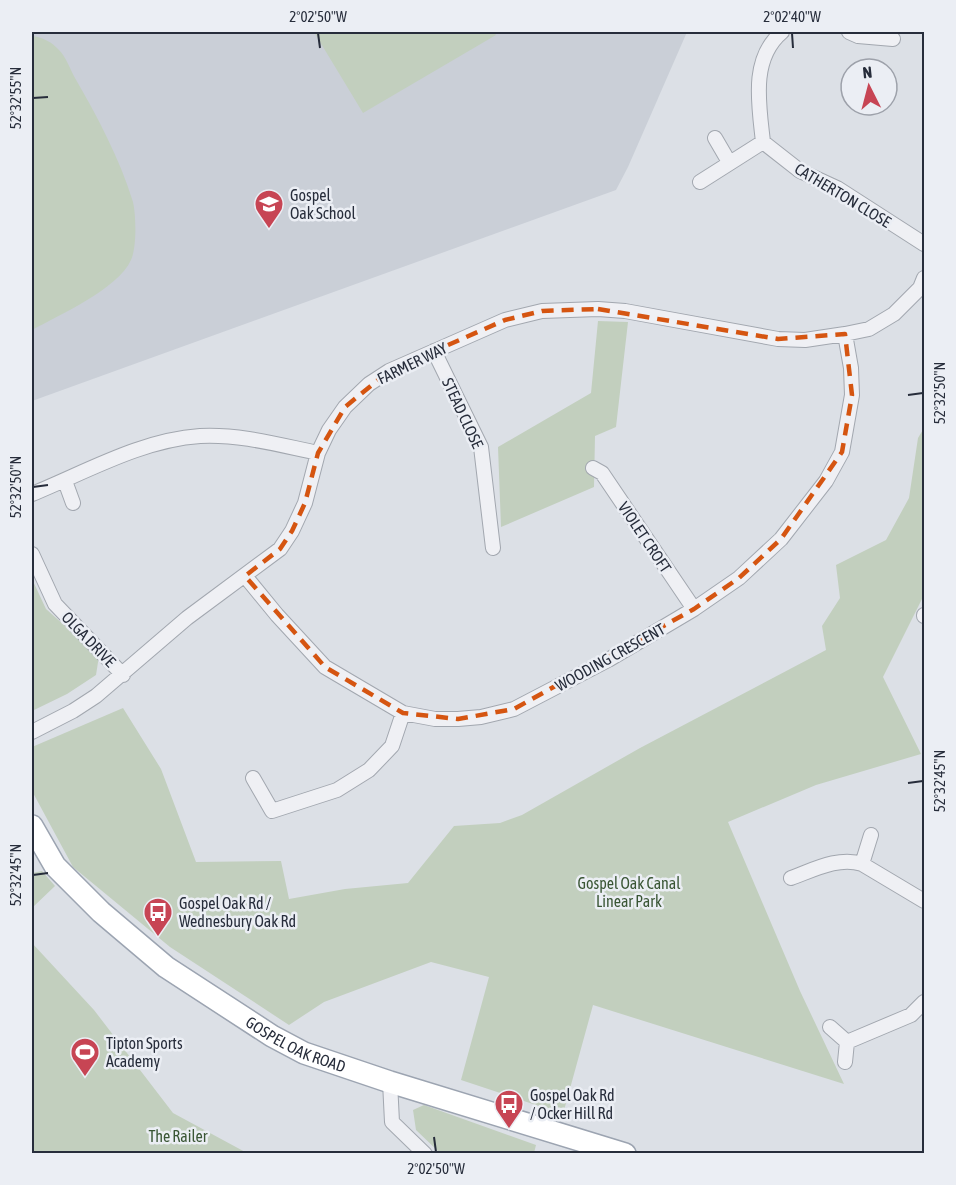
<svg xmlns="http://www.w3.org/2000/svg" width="956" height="1185" font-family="'Asap Condensed',sans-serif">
<rect width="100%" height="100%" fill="#dce0e6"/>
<path fill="#cacfd7" d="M32,32H687L628,167L616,190L32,401Z"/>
<path fill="#c2cfbe" d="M314,32H494L496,35L363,113Z
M32,36C42,37 52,42 59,50C66,57 70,69 75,78C97,116 120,159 133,202C136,215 137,247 131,260C118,289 59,315 32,330Z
M598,321L628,322L616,427L595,436L594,487L501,527L498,447L591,393Z
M924,428V595L883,677L921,754L816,785L728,822L800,991L844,1084L593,1005L563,1114L461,1080L489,977L431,962L324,1002L289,1025L170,947L73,867L32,791V747L123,708L161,769L196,862L281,861L289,899L345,889L408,883L454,826L500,823L522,815L640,748L826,650L822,626L840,598L836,565L886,540L909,498L918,438Z
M32,579L46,609L99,656L96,675L67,694L32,711Z
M42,871L55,886L32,908V873Z
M32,943L94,1010L173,1113L247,1153H32Z
M424,1105L536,1145L534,1153H440L416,1130L413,1110Z"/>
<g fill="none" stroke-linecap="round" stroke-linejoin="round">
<g stroke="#a2a7af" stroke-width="16">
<path id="street" d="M849,32L858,36L893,39
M715,138L729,162
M763,142C759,105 750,59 782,32
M700,182L763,142L800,171L837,188L924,244
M434,351L481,447L493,548
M593,468L602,473L694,609
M65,481L73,503
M32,494C86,472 141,440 200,436C241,434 279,445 318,453
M32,554L55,604L123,675
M245,576L277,615L325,667L403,713L435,719H458L481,717L514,709L608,660L694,609L739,578L781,539L826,481L842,452L852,395L851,368L845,334
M924,616V615
M32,732L73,711L96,696L187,618L280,549L292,531L305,503L318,453L329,430L345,407L369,384L389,371L505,320L542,311L598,309L625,311L778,339L805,340L845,334L869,329L894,314L920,288L924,278
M253,778L272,811L337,790L369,770L392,746L403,713
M862,864L871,835
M791,878C813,870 839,856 862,864L924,901
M830,1027L847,1042L845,1062
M847,1042L911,1015L924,1002
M390,1082L392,1122L425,1154"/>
</g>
<g stroke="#9ca4b1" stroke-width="24">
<g id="primary">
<path id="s1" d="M32,826L55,866L101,912L166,967L272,1036L304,1053L390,1082L625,1154"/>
</g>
</g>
<use href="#street" stroke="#eff0f4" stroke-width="14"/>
<use href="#primary" stroke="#fff" stroke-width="21"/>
</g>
<path fill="none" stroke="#d55511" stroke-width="4.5" stroke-dasharray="12 8" stroke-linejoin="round" d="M598,309L778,339L845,334L852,395L842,452L781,539L739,578L694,609L514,709L458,719L403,713L325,667L245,576L280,549L292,531L305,503L318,453L345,407L389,371L505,320L542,311Z"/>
<path fill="none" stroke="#272d3b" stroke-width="2" d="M318,33L320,48M792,33L793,48M33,98L48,97M908,395L923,393M33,487L48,485M908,783L923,781M33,875L48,873M434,1137L436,1152"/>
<defs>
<g id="school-pin" transform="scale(1.5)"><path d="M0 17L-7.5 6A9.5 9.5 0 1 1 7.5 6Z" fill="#c74554" stroke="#ebeef4"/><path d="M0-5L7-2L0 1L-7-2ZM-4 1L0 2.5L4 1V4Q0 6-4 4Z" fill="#fff"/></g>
<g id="bus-pin" transform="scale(1.5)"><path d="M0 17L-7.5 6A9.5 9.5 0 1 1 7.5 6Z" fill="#c74554" stroke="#ebeef4"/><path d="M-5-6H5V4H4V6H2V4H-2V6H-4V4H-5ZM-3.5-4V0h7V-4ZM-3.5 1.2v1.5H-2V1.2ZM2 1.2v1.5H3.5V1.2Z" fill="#fff"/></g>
<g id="stadium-pin" transform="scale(1.5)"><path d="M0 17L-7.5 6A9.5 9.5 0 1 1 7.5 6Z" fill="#c74554" stroke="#ebeef4"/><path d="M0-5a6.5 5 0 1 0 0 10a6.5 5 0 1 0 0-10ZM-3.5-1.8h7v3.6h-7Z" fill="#fff"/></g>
</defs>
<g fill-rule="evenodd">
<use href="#school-pin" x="269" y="204"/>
<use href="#bus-pin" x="158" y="912"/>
<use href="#stadium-pin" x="85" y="1052"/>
<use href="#bus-pin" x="509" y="1104"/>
</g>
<g text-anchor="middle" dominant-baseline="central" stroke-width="5" stroke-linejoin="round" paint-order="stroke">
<g font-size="16" fill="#272d3b" stroke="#ebeef4" text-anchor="start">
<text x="290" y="195">Gospel<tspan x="290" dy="18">Oak School</tspan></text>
<text x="179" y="903">Gospel Oak Rd /<tspan x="179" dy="18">Wednesbury Oak Rd</tspan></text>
<text x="106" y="1043">Tipton Sports<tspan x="106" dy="18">Academy</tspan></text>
<text x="530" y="1095">Gospel Oak Rd<tspan x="530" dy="18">/ Ocker Hill Rd</tspan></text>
</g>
<g font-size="16" fill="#272d3b" stroke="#ebeef4">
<text transform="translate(843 195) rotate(31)">CATHERTON CLOSE</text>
<text transform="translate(412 363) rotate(-26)">FARMER WAY</text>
<text transform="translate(463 413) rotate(65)">STEAD CLOSE</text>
<text transform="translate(645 537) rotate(56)">VIOLET CROFT</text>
<text transform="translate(89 639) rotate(46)">OLGA DRIVE</text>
<text transform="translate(610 657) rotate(-29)">WOODING CRESCENT</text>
<text stroke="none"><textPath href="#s1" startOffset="348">GOSPEL OAK ROAD</textPath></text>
</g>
<g font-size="16" fill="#3a5635" stroke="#ebeef4">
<text x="629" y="883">Gospel Oak Canal<tspan x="629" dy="18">Linear Park</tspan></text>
<text x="178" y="1136">The Railer</text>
</g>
</g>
<rect width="956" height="1185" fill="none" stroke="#ebeef4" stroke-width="66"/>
<g transform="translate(869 87) rotate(354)"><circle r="28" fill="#ebeef4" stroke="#9da1aa" stroke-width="1.5"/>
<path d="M0-4.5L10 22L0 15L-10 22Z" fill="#c74554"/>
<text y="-9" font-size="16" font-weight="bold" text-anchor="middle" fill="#272d3b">N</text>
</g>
<rect x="33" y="33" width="890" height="1119" fill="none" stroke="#272d3b" stroke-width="2"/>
<g font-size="15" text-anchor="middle" fill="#272d3b">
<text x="318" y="22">2°02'50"W</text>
<text x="792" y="22">2°02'40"W</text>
<text transform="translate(16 98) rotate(-90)" y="5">52°32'55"N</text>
<text transform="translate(940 393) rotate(-90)" y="5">52°32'50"N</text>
<text transform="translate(16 487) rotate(-90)" y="5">52°32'50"N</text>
<text transform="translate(940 781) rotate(-90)" y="5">52°32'45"N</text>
<text transform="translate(16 875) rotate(-90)" y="5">52°32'45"N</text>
<text x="436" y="1174">2°02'50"W</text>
</g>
</svg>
